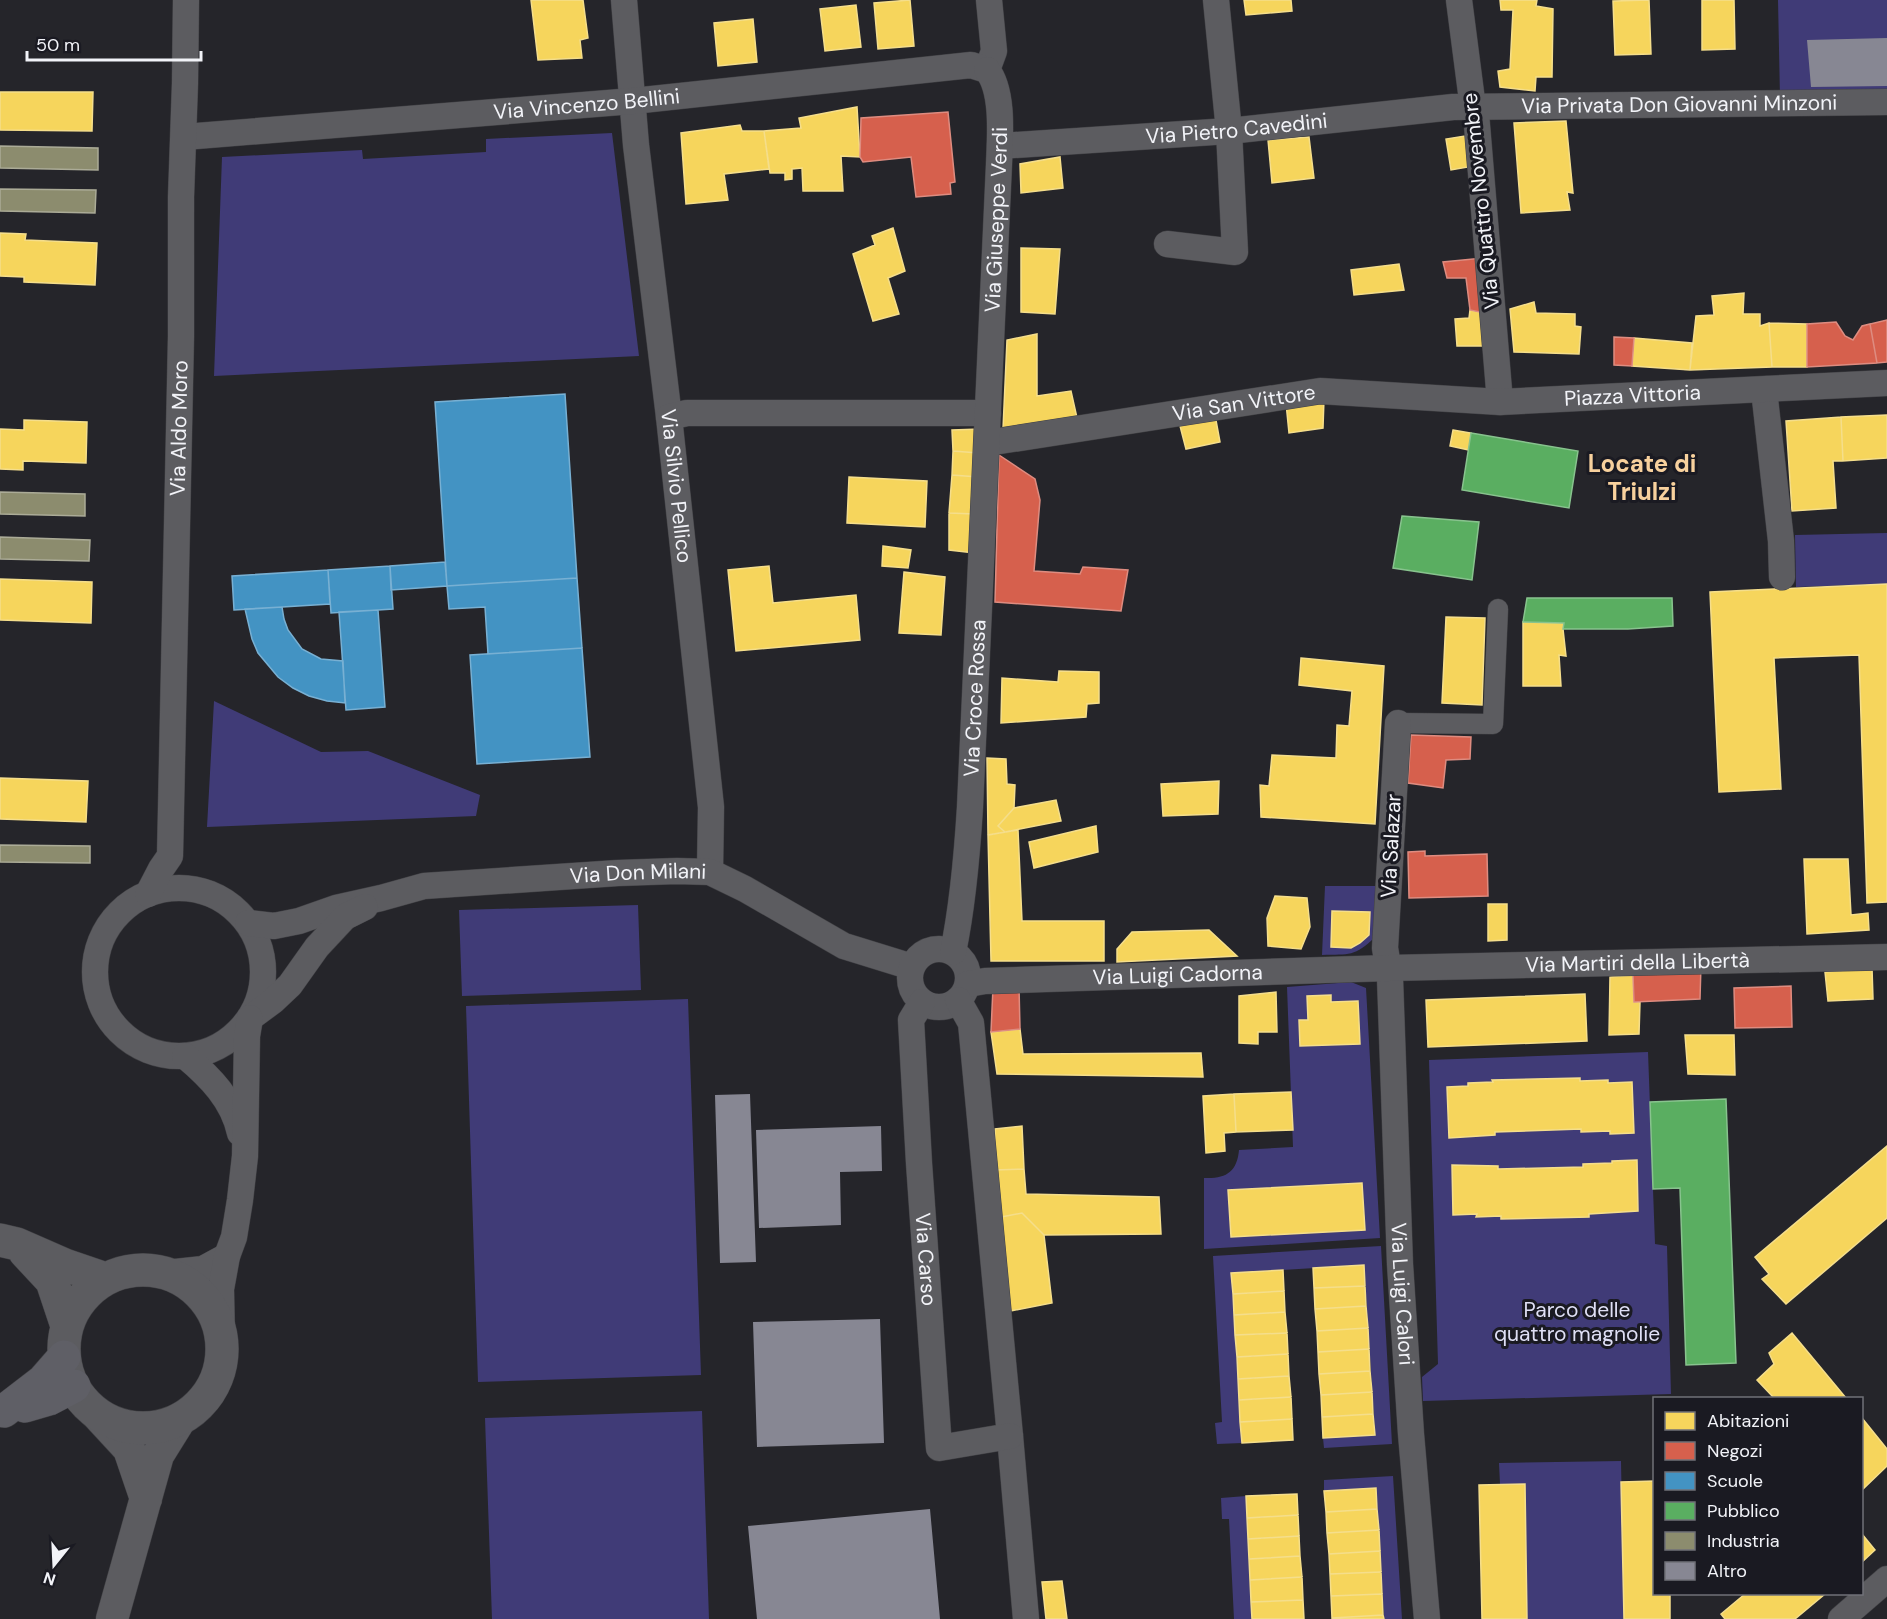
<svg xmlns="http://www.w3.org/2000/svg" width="1887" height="1619" font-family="'DM Sans',sans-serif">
<rect width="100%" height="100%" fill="#25252a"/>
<path fill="#403b77" d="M1778,0H1887V96L1780,98Z
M612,133L639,356L214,376L222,157L362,150L363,159L486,152V139Z
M1887,533V584L1796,587L1795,535Z
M214,701L321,752L368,751L480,795L476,816L207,827Z
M1325,886H1378L1375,937C1355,957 1349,954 1322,955Z
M638,905L641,990L462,996L459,910Z
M1351,982L1366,988L1380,1238L1204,1249V1178C1226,1179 1237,1172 1239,1150L1293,1147L1287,987Z
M688,999L701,1375L478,1382L466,1006Z
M1648,1052L1655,1244L1667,1246L1671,1394L1423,1401L1422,1377L1438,1364L1429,1060Z
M1381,1246L1392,1444L1324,1448L1323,1438L1375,1434L1364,1265L1232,1273L1242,1443L1217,1444L1215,1423L1222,1422L1213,1256Z
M702,1411L709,1619H492L485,1418Z
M1621,1461L1624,1619H1527L1525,1484H1500L1499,1463Z
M1393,1476L1402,1619H1384L1376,1488L1324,1491V1480Z
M1246,1496L1252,1619H1234L1229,1519H1222L1221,1498Z"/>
<path fill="#f6d55c" stroke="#f5de8b" stroke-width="1.5" d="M531,0H583L588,38L580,40L582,58L538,60Z
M910,0L914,46L878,49L874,3Z
M1244,0H1291L1292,11L1246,15Z
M1500,0H1537L1536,6L1553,9L1552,77H1536L1535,91L1500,87L1498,71L1510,69L1513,10H1501Z
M1649,0L1651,54L1615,55L1613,1Z
M1702,0H1734L1735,49L1702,50Z
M856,5L861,47L825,51L820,9Z
M753,19L757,62L718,66L714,23Z
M0,92H93L92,131L0,130Z
M857,107L860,157L841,156L843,191H803L802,168L792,169V179L785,180V173H770L764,131L801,128L799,118Z
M1566,121L1573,193L1567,192L1570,210L1521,213L1514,123Z
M740,125L742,131H764L769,169L724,174L728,200L686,204L681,133Z
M1471,135L1474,166L1451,170L1446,139Z
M1309,137L1314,178L1272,183L1268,140Z
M1060,157L1063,188L1021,193L1020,164Z
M893,228L905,271L888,278L899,314L873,321L853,254L875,245L872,236Z
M0,233L26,234L25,240L97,243L95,285L24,282V277L0,276Z
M1021,248L1060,249L1055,314L1021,312Z
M1399,264L1404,290L1354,295L1351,270Z
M1744,293L1743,314H1760V326L1769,323L1772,367L1690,370L1696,316L1714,315L1712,296Z
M1534,302L1536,313L1575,314V326L1581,327L1579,354L1514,352L1510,309Z
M1470,310L1489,314L1491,346H1457L1455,319L1469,318Z
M1769,323L1807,324V367H1772Z
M1037,334V396L1071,391L1077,418L1003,429L1007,340Z
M1634,338L1692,343L1690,370L1632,366Z
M1324,399L1323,428L1289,433L1286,403Z
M1215,415L1220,442L1186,449L1179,422Z
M1887,415V458L1843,461L1841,417Z
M1841,417L1843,461H1833L1836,508L1792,511L1786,421Z
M24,420L87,422L86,463L23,461V470L0,469V429L24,430Z
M980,429L978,453L953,451L952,430Z
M1453,430L1471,433L1469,450L1450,446Z
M953,451L978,453V477L952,475Z
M952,475L978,477L974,514L949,513Z
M849,477L927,481L925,527L847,523Z
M949,513L974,514V553L949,550Z
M883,546L911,550L908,568L882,566Z
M769,566L773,603L856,595L860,640L736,651L728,570Z
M904,572L945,577L941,635L899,633Z
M0,579L92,582L91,623L0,620Z
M1887,584V902L1867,903L1859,655L1774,658L1781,789L1719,792L1710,592Z
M1446,617L1485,618L1482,705L1442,703Z
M1523,622L1564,623L1563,629L1566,656L1559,655L1561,686H1523Z
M1301,658L1384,666L1375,824L1261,817L1260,785L1269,786L1272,755L1336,758L1337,725L1349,726L1352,691L1299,685Z
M1059,671L1099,672V703L1087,704L1086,717L1001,723L1002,678L1058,682Z
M987,758L1006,759L1007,784L1015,785L1014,808L998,826L1005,832L988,835Z
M0,778L88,781L86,822L0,819Z
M1219,781L1218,814L1163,816L1161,784Z
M1056,800L1061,821L1005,832L998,826L1014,808Z
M1096,826L1098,852L1034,868L1029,842Z
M1018,830L1022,921H1104V961H991L988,835Z
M1804,859H1848L1851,915L1868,913L1869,930L1807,934Z
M1275,896L1307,898L1310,927L1301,949L1268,946L1267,918Z
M1488,904H1507V940L1488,941Z
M1332,911L1370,912L1369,935L1360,943L1351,948L1331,947Z
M1209,930L1237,956L1117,962V949L1132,932Z
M1872,968L1873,999L1828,1001L1825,972Z
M1633,975L1634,1002H1640L1639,1034L1609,1035L1610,977Z
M1276,992L1277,1032H1258V1044L1239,1043V996Z
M1585,994L1587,1041L1428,1047L1426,1000Z
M1331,995V1002L1358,1001L1360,1044L1300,1046L1299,1020H1308L1307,996Z
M1020,1029L1023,1054L1201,1053L1203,1077L997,1074L991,1032Z
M1685,1035H1734L1735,1075L1688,1074Z
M1580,1078V1081L1608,1080V1083L1632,1082L1634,1133L1610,1134V1131L1581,1132V1129L1495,1132V1135L1449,1138L1447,1087L1468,1086V1083L1493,1082L1492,1080Z
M1291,1092L1293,1130L1236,1132L1234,1094Z
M1234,1094L1236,1132L1224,1133L1225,1151L1206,1153L1203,1096Z
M1022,1126L1024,1169L994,1170L995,1129Z
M1887,1146V1218L1786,1304L1762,1279L1769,1274L1755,1257Z
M1637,1160L1638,1211L1589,1214V1217L1501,1219V1216L1476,1217L1477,1214L1453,1215L1452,1165L1498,1166V1169L1583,1167V1164L1612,1163V1161Z
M1024,1169L1026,1194L1159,1197L1161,1234L1044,1235L1022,1213L996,1218L994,1170Z
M1362,1183L1365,1230L1231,1237L1228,1190Z
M1022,1213L1044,1235L1052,1303L1005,1312L996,1218Z
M1364,1265L1365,1286L1314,1288L1313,1268Z
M1283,1270L1284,1291L1233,1294L1231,1273Z
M1365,1286L1366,1306L1315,1309L1314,1288Z
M1284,1291L1285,1312L1234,1315L1233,1294Z
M1366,1306L1368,1328L1317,1331L1315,1309Z
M1285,1312L1287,1333L1235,1335L1234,1315Z
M1368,1328L1369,1349L1318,1352L1317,1331Z
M1287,1333L1288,1354L1237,1357L1235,1335Z
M1792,1333L1846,1398H1774L1757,1380L1774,1364L1769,1353Z
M1369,1349L1370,1371L1319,1374L1318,1352Z
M1288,1354L1289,1376L1238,1379L1237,1357Z
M1370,1371L1372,1392L1321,1395L1319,1374Z
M1289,1376L1291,1397L1239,1400L1238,1379Z
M1372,1392L1373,1414L1322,1417L1321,1395Z
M1291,1397L1292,1419L1240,1422L1239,1400Z
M1373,1414L1375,1435L1323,1438L1322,1417Z
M1862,1418L1887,1449V1466L1862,1490Z
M1292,1419L1293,1440L1242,1443L1240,1422Z
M1654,1481V1594H1670V1619H1624L1621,1482Z
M1525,1484L1527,1619H1482L1479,1485Z
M1376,1488L1377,1509L1326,1512L1324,1491Z
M1297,1494L1298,1515L1247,1518L1246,1496Z
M1377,1509L1379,1530L1327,1533L1326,1512Z
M1298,1515L1299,1536L1248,1539L1247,1518Z
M1379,1530L1380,1551L1329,1554L1327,1533Z
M1862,1534L1875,1550L1862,1562Z
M1299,1536L1300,1556L1249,1559L1248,1539Z
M1380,1551L1381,1572L1330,1574L1329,1554Z
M1300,1556L1302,1577L1250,1580L1249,1559Z
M1381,1572L1382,1594L1331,1596L1330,1574Z
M1302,1577L1303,1600L1251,1602L1250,1580Z
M1062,1581L1067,1619H1046L1042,1582Z
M1382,1594L1383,1615L1332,1618L1331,1596Z
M1745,1594H1825L1795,1619H1725L1721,1614Z
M1303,1600L1304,1619H1252L1251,1602Z
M1383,1615L1384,1619H1332V1618Z"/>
<path fill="#d6604d" stroke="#de8c80" stroke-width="1.5" d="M948,112L955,182L950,183L951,194L916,197L911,157L863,162L860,157L861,118Z
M1483,258L1489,314L1470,310L1466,278H1447L1443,262Z
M1887,320V362L1877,363L1870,324Z
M1836,322L1845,336L1853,340L1862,326L1870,324L1877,363L1807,367V324Z
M1614,337L1634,338L1632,366L1614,365Z
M999,455L1035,479L1040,500L1034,571L1080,574L1083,567L1128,570L1121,611L995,602Z
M1411,735L1471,737L1470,759L1446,760L1443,788L1408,783Z
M1425,851V856L1487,854L1488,896L1409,898L1408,852Z
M1701,965L1700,999L1634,1002L1633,975Z
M1791,986L1792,1027L1735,1028L1734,988Z
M993,987H1019L1020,1029L991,1032Z"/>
<path fill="#4393c3" stroke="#78b0d3" stroke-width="1.5" d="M565,394L577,578L447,586L435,402Z
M445,562L447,586L391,590L390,566Z
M390,566L393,609L331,613L328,570Z
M328,570L330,604L234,610L232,576Z
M577,578L582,648L488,654L485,607L449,609L447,586Z
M282,607L284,619L288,630L302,649L321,659L343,661L345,703L327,701L309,696L293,688L278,677L258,653L252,639L245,609Z
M378,610L385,707L346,710L339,612Z
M582,648L590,757L477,764L470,655Z"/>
<path fill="#5aae61" stroke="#88c38e" stroke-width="1.5" d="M1471,433L1578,451L1569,508L1462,490Z
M1402,516L1479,522L1472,580L1393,568Z
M1527,598H1672L1673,626L1628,629H1563L1564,623L1523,622Z
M1726,1099L1736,1363L1686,1365L1680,1188L1653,1189L1650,1102Z"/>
<path fill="#8c8c6e" stroke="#abab97" stroke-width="1.5" d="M0,146L98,148V170L0,168Z
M0,189L96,190L95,213L0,211Z
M0,492L85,494V516L0,514Z
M0,537L90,540L89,561L0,559Z
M0,845L90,846V863L0,862Z"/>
<path fill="#878793" d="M1887,38V86L1811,87L1807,40Z
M750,1094L756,1262L720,1263L715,1095Z
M881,1126L882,1171L840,1172L841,1225L759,1228L756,1130Z
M880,1319L884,1443L757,1447L753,1322Z
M930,1509L940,1619H757L748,1526Z"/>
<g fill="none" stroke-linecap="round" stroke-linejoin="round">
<g stroke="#404044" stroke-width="21">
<path id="pedestrian" d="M1398,723L1493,724L1498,609"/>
</g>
<g stroke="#404044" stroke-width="27">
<g id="minor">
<path id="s1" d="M624,0L636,145L669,417L711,807L710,872"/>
<path d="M1459,0L1473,108L1476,113L1500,402"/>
<path d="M987,70L994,51L989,0"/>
<path id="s2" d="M184,137L633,101L971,65L987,70"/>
<path id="s3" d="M1000,146L1229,131L1453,107L1887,102"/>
<path d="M1167,244L1235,252L1229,131L1216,0"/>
<path d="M1766,389L1765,399L1781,541L1782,577"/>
<path d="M669,417L687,413H988"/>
<path id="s4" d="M987,443L1320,391L1500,402L1887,383"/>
<path id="s5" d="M1398,723L1385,948L1390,978L1400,1264L1411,1434L1427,1619"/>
<circle cx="179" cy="972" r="84"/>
<path id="s6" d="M148,894L161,869L170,856L181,336V197L185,83L186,0"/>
<path id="s7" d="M248,923L274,926L299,921L336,908L381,898L424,886L618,873L677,871L710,872L745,889L844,946L912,967"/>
<circle cx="939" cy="978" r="29"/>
<path id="s8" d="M953,952C963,904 967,856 970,807L999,164C1000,137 1004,91 987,70"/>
<path id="s9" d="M968,984L985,981L1389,968L1887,957"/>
<path d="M958,1000L971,1023L1010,1436L1026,1619"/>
<path id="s10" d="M922,1002L911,1020L919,1163L939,1448L1010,1436"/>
<path d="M250,1018L273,1001L290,985L317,947L345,917L365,907"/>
<path d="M185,1056C210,1077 233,1100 240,1133"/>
<path d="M166,1273L203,1269L227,1256"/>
<path d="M222,1341L221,1289L227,1256L234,1237L240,1200L245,1156L247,1036L250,1018"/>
<path d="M1841,1619L1887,1579"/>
</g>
</g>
<g stroke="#404044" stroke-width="33">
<path id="tertiary" d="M93,1410L129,1449L146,1499
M112,1619L158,1455L181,1418"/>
</g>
<g stroke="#404044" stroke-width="34">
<path id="secondary" d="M0,1240L17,1244L65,1265L106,1279
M25,1252L52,1281L67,1326
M64 1349a79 79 0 1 1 158 0a79 79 0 1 1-158 0Z"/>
</g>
<g stroke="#404044" stroke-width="34">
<path id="trunk" d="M25,1406L49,1399L74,1386
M4,1411L43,1381L64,1357"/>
</g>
<use href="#pedestrian" stroke="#5c5c60" stroke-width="20"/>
<use href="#minor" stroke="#5c5c60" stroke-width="26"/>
<use href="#tertiary" stroke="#5c5c60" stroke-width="32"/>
<use href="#secondary" stroke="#5c5c60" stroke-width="33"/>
<use href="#trunk" stroke="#5f5f66" stroke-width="33"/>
</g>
<g text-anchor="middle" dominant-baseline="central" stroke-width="6" stroke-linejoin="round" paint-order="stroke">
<g font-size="21" fill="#f2f3f8" stroke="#1a1a22">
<text stroke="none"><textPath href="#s2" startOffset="404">Via Vincenzo Bellini</textPath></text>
<text stroke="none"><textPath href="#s3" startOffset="681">Via Privata Don Giovanni Minzoni</textPath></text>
<text stroke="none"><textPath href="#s3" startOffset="237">Via Pietro Cavedini</textPath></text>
<text transform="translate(1481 201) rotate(-96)">Via Quattro Novembre</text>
<text stroke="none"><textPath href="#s8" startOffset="734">Via Giuseppe Verdi</textPath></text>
<text stroke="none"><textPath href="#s4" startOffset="650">Piazza Vittoria</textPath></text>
<text stroke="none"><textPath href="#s4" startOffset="260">Via San Vittore</textPath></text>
<text stroke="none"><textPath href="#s6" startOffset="472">Via Aldo Moro</textPath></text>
<text stroke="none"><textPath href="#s1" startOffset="489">Via Silvio Pellico</textPath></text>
<text stroke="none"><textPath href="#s8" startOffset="255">Via Croce Rossa</textPath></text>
<text transform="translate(1391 846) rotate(-87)">Via Salazar</text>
<text stroke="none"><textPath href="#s7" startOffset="396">Via Don Milani</textPath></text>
<text stroke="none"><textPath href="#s9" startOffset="670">Via Martiri della Libertà</textPath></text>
<text stroke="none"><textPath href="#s9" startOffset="210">Via Luigi Cadorna</textPath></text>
<text stroke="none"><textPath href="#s10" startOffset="261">Via Carso</textPath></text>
<text stroke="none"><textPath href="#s5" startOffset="572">Via Luigi Calori</textPath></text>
</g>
<g font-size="21" fill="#dfdff5" stroke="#1a1a22">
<text x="1577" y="1310">Parco delle<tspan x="1577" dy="24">quattro magnolie</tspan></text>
</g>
<g font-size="24" font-weight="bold" fill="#f8d19d" stroke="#1a1a22">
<text x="1642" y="463">Locate di<tspan x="1642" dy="28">Triulzi</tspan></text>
</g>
</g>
<rect x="1653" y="1397" width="210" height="198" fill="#1a1a22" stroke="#707178" stroke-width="1.5"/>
<rect x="1665" y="1412" width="30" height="18" fill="#f6d55c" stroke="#707178" stroke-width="1.5"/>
<text x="1707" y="1427" font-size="18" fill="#f2f3f8">Abitazioni</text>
<rect x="1665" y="1442" width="30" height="18" fill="#d6604d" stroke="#707178" stroke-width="1.5"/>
<text x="1707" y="1457" font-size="18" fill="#f2f3f8">Negozi</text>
<rect x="1665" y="1472" width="30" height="18" fill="#4393c3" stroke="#707178" stroke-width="1.5"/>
<text x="1707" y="1487" font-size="18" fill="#f2f3f8">Scuole</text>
<rect x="1665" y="1502" width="30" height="18" fill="#5aae61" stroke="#707178" stroke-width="1.5"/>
<text x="1707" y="1517" font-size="18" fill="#f2f3f8">Pubblico</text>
<rect x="1665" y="1532" width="30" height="18" fill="#8c8c6e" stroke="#707178" stroke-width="1.5"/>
<text x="1707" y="1547" font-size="18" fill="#f2f3f8">Industria</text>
<rect x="1665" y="1562" width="30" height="18" fill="#878793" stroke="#707178" stroke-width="1.5"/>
<text x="1707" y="1577" font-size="18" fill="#f2f3f8">Altro</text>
<g transform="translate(54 1565) rotate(198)" stroke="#1a1a22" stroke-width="4.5" paint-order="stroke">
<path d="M0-4.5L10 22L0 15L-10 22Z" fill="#f2f3f8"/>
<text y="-9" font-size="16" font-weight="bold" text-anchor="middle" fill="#f2f3f8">N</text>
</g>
<path d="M27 51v9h174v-9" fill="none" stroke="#f2f3f8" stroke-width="3"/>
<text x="36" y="51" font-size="18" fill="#f2f3f8" stroke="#1a1a22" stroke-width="4.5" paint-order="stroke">50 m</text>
</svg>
